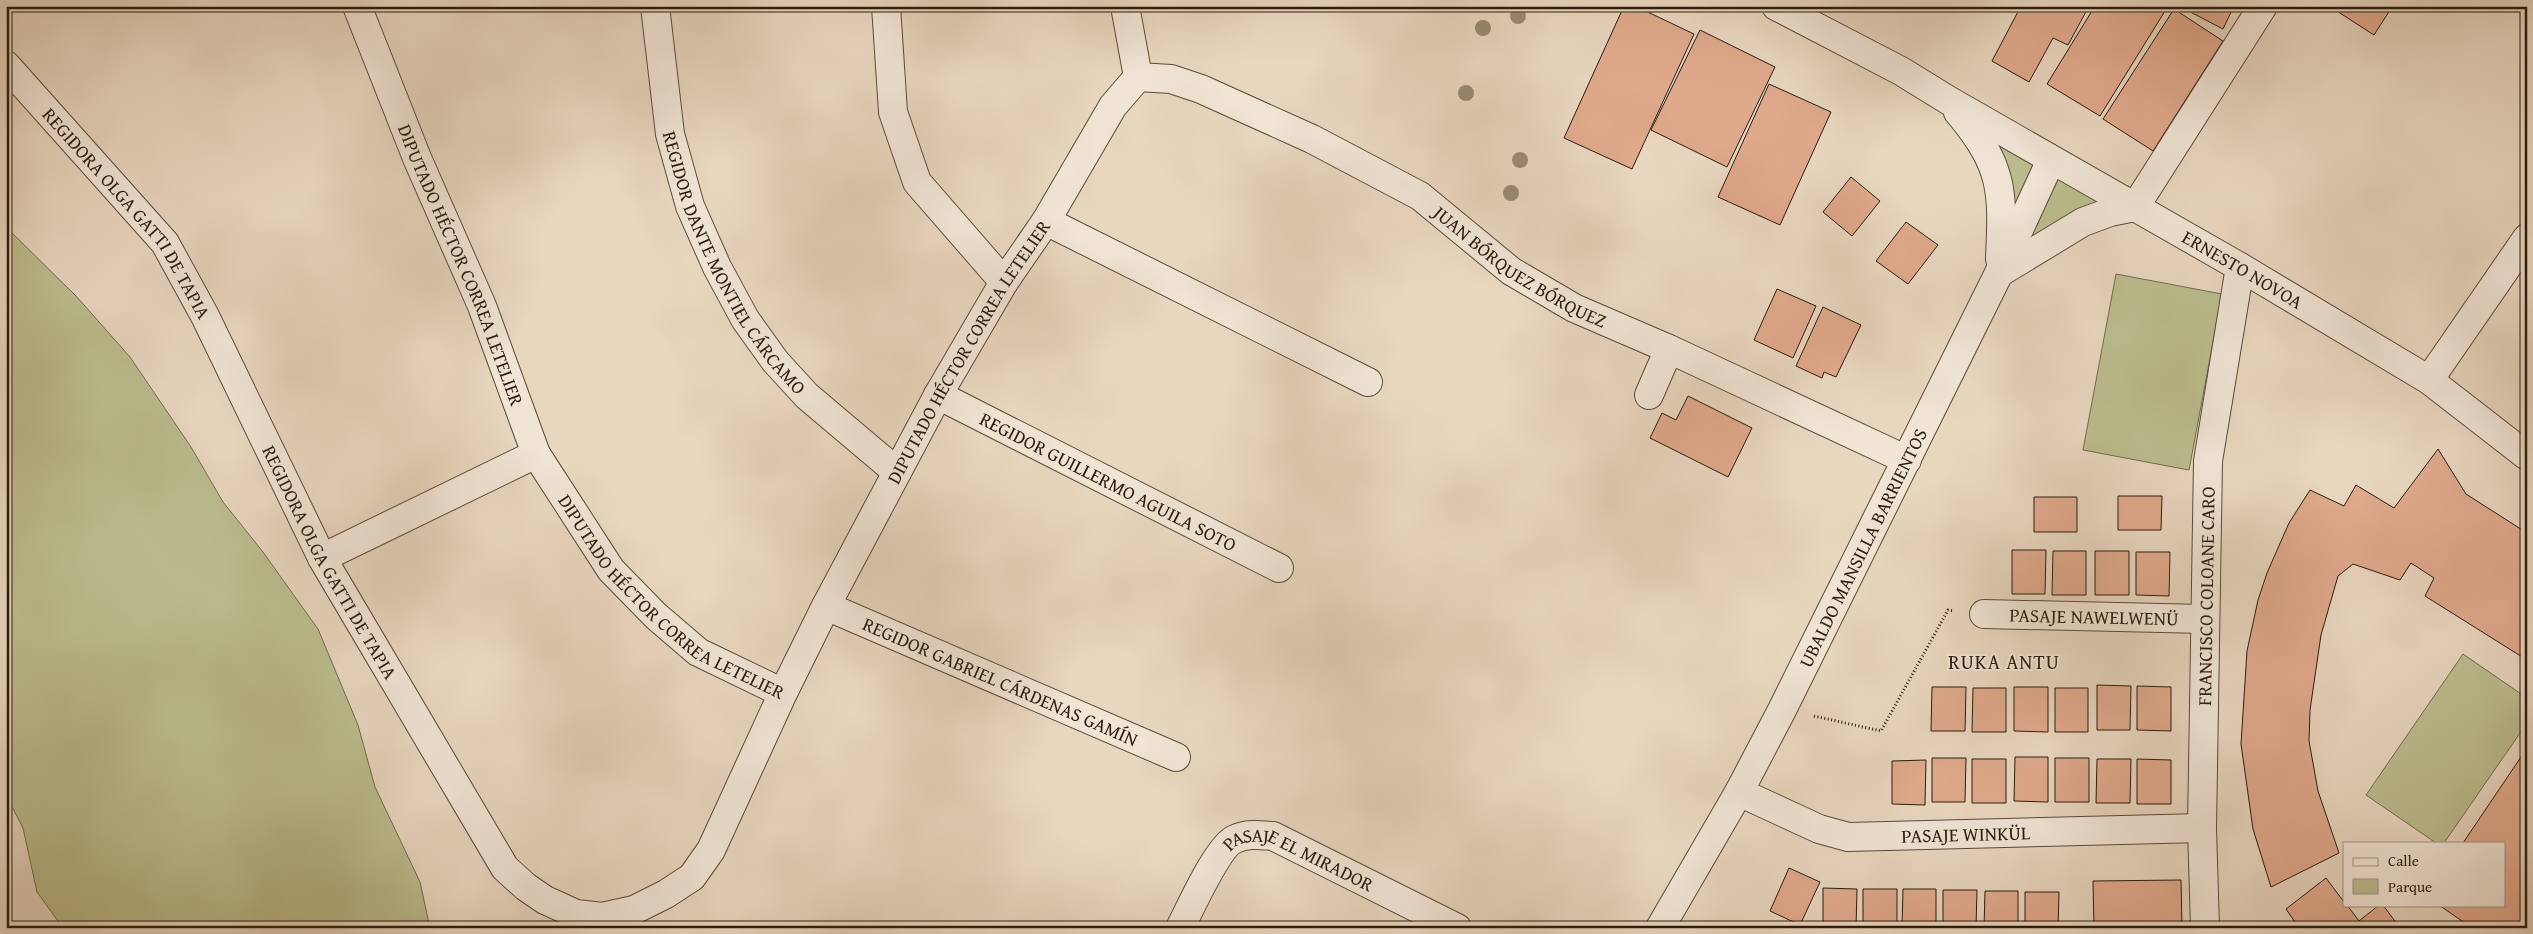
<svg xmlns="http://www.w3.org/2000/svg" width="2533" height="934" font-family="'Gentium Book Plus',serif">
<rect width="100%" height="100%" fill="#e8d6bf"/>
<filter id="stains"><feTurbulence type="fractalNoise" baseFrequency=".004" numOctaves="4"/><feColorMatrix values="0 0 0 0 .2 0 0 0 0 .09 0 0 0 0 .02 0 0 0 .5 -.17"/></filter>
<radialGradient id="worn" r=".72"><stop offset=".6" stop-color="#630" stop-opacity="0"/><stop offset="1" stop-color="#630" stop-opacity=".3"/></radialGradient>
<path fill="#bbbc8e" stroke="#736c4e" d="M1979,137L2051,160L2135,207L1999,273Z
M6,227L76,296L130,357L191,447L223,502L263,552L318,629L358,725L375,787L420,882L430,928H63L37,892L23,828L6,795Z
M2116,274L2222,294L2189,470L2083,450Z
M2463,654L2527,698V723L2444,843H2436L2366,795Z"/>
<path fill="#dfa98c" stroke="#2b1d0d" d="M1624,6H1635L1694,34L1632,169L1564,138Z
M2021,6H2085L2088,8L2068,45L2053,38L2029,82L1992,61Z
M2095,6H2158L2165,11L2100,116L2047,84Z
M2179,6H2234L2223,29Z
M2329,6H2391L2392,7L2374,35Z
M2174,9L2223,41L2153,151L2103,119Z
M1700,30L1775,67L1727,167L1651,130Z
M1769,84L1831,112L1780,225L1718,197Z
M1851,177L1880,201L1852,236L1823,212Z
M1906,222L1938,245L1908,284L1876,261Z
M1777,289L1816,306L1793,358L1754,340Z
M1823,307L1861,325L1836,377L1824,372L1822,378L1796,366Z
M1688,396L1752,428L1728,477L1650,438L1662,413L1676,420Z
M2438,449L2466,494L2527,533V660L2425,596L2434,578L2411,563L2400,580L2353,564L2338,576L2321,635L2310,710L2309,741L2318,791L2339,853L2271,887L2253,829L2241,744L2247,651L2258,600L2267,573L2289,523L2310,490L2344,506L2356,485L2394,508Z
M2118,496H2162L2161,530H2118Z
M2034,497H2077V532H2034Z
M2012,550H2046L2045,594H2012Z
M2053,551H2086V595H2052Z
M2095,551H2129V595H2095Z
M2136,552H2170L2169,596L2136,595Z
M2097,685L2131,686L2130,730H2097Z
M2137,686L2171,687V731L2137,730Z
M1932,687H1966L1965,731H1931Z
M2014,687H2048V732L2014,731Z
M1973,688H2006V732H1972Z
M2055,688H2088V732H2055Z
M2527,748V928H2472L2439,905H2504V843H2463Z
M2015,757H2048V802L2014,801Z
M1932,758H1966L1965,802H1932Z
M2055,758H2089V802H2055Z
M1972,759H2006V803H1972Z
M2097,759H2131L2130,803H2096Z
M2137,759L2171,760V804H2137Z
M1926,760L1925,805L1892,804V761Z
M1789,868L1820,882L1800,925L1770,911Z
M2326,878L2344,902V905H2347L2359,921L2379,905H2383L2400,928H2299L2286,909Z
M2181,880L2182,928H2094L2093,881Z
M1823,888L1857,889L1856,928H1823Z
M1863,889H1897V928H1863Z
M1903,889H1936V928H1902Z
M1943,890H1977L1976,928H1943Z
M1985,891H2018V928H1984Z
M2025,892H2059L2058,928H2025Z"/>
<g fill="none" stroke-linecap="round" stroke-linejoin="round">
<g stroke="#5a4b3a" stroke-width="30">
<g id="minor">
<path id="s1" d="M357,6L417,158L482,306L536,454L611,570L656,616L698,652L783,693"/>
<path id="s2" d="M655,6L670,134L690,206L717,267L745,319L775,361L807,396L897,472"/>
<path d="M886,6L893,112L917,182L1004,282"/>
<path d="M1125,6L1138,77"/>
<path id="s3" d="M1776,6L1901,71L1948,100L2240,267L2429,380L2527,456"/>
<path id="s4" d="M6,65L165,243L205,316L322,558L505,868L526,887L545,900L576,914L602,917L634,910L666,894L692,877L711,850L783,693L826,606L938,395L1004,282L1046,221L1113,106L1138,77"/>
<path id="s5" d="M1138,77L1171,79L1201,89L1312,139L1420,196L1511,271L1574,308L1669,349L1907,460"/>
<path d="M1958,112C2004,167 2003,191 2000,259"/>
<path d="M2135,207L2263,6"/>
<path d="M1046,221L1368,382"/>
<path d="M1999,273L2083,222L2110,212L2135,207"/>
<path d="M2429,380L2527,238"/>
<path id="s6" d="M938,395L1279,568"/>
<path d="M1649,395L1669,349"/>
<path d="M322,558L536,454"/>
<path id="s7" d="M826,606L1176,757"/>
<path id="s8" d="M1984,614L2204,619"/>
<path id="s9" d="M1739,792L1819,829L1848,837L2202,828"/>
<path id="s10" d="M1180,928C1190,909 1218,846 1235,839C1248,833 1260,835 1273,836L1457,928"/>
<path id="s11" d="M1660,928L1739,792L1782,710L1999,273L2051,160"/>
<path id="s12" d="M2205,928L2202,828L2208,461L2240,267"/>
</g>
</g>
<path stroke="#2b1d0d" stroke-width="3" stroke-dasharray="1 2.5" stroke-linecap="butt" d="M1814,716L1881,731L1948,610L1953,611"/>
<use href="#minor" stroke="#f0e4d5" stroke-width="28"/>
</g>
<g fill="#988b73">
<circle cx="1518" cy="16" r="8"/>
<circle cx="1483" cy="28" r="8"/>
<circle cx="1466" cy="93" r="8"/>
<circle cx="1520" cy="160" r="8"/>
<circle cx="1511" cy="193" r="8"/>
</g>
<g text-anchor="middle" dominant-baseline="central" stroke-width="4" stroke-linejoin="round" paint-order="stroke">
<g font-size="19" fill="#2b1d0d" stroke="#f0e4d5">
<text stroke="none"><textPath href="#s4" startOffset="192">REGIDORA OLGA GATTI DE TAPIA</textPath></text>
<text stroke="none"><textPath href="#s2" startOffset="274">REGIDOR DANTE MONTIEL CÁRCAMO</textPath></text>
<text stroke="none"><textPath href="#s1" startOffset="279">DIPUTADO HÉCTOR CORREA LETELIER</textPath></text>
<text stroke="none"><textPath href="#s5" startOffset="432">JUAN BÓRQUEZ BÓRQUEZ</textPath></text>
<text stroke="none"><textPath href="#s3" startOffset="536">ERNESTO NOVOA</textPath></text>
<text stroke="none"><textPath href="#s4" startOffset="1756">DIPUTADO HÉCTOR CORREA LETELIER</textPath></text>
<text stroke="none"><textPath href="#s6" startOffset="191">REGIDOR GUILLERMO AGUILA SOTO</textPath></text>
<text stroke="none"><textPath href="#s11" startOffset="431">UBALDO MANSILLA BARRIENTOS</textPath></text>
<text stroke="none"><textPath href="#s4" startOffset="598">REGIDORA OLGA GATTI DE TAPIA</textPath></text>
<text stroke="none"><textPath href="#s1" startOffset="684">DIPUTADO HÉCTOR CORREA LETELIER</textPath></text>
<text stroke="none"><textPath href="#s12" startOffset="332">FRANCISCO COLOANE CARO</textPath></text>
<text stroke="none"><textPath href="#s8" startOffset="110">PASAJE NAWELWENÜ</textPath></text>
<text stroke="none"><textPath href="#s7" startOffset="190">REGIDOR GABRIEL CÁRDENAS GAMÍN</textPath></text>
<text stroke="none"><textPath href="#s9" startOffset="236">PASAJE WINKÜL</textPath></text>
<text stroke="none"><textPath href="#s10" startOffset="174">PASAJE EL MIRADOR</textPath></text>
</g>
<g font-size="20" letter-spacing="1" fill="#2b1d0d" stroke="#f0e4d5">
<text x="2004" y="661">RUKA ANTU</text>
</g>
</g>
<rect width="2533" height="934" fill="none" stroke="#e8d6bf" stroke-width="25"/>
<rect x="8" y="8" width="2518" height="919" fill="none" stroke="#2b1d0d" stroke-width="2.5"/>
<rect x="12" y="12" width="2508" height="909" fill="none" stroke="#2b1d0d"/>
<rect x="2343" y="842" width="162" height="65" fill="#f0e4d5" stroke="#a19485"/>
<rect x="2353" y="858" width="25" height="8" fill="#f0e4d5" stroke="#a19485"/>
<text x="2388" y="866" font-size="15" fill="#2b1d0d">Calle</text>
<rect x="2353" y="879" width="25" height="15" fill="#bbbc8e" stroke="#a19485"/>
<text x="2388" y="892" font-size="15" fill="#2b1d0d">Parque</text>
<rect width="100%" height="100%" filter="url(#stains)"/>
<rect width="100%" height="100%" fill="url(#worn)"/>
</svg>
